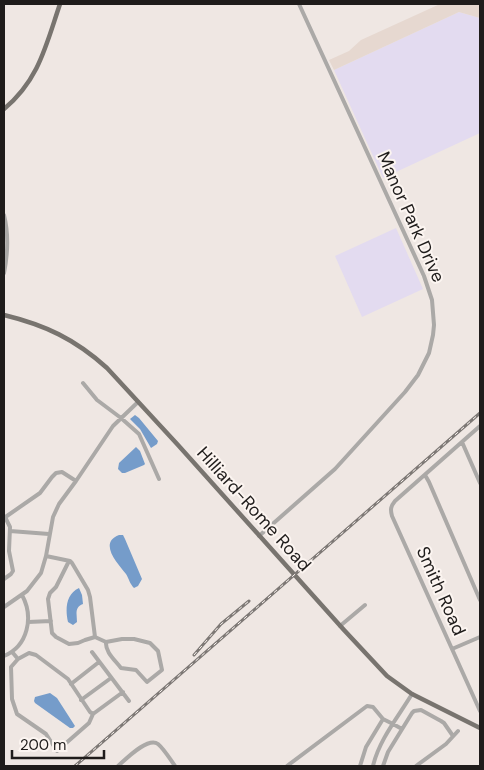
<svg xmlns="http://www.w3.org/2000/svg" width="484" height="770" font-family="'DM Sans',sans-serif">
<rect width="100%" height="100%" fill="#efe7e3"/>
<path fill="#e3dbf0" d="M459,12L480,18V133L383,178L334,70Z
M396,228L423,289L362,317L335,256Z"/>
<path fill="#e6d8d0" d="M440,4H480V18L459,12L334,70L329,60L349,51L361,40Z"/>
<path fill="#759cca" d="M135,415L139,418L158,441L157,444L151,448L140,429L130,419Z
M136,447L140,451L145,464L144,465L125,473H122L118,469L119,463Z
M119,535H123L125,539L142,579L138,586L134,588C130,584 129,579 126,574C118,564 98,543 119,535Z
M79,588L82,595L83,604C74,607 77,615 77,622L73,625L68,622C65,609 66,594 79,588Z
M50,693L57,698L75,726L73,728H70L35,703L34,701L35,697Z"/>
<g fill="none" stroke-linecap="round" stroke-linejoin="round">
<path stroke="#aba9a7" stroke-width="4" d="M4,215C9,235 8,253 4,273
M83,383L97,400L121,418L139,434L159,479
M480,426L395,501C391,506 390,509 392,516L480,711
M462,442L480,483
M425,475L429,482L480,600
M4,518L40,493L52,477L56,473L62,472L76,481
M10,531L49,534
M259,536L335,469L405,392L418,375L429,353L433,335L434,325L432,300L424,276L299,4
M46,556L70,561L72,563L88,590L90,597L95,637
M69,561L56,587L50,593L48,599L52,633L56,637L69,644L78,643L85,640L95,637L106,642L122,639H134L150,643L158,651L162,670L147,682L136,670L121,668C115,660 105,652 106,642
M4,579L11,574L13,571L9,551L10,527L5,517
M4,607L27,591L41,573L46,556L53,517L59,504L76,481L113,426L138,402
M28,622L51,621
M340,626L365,605
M452,649L480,637
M92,652L129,701
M13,653L18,659L11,667L12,699L17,714L46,734L57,751L89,723L93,714L90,712L68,679L36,655L29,653L18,659
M4,656C28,646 34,617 22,595
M71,684L99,662
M81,700L111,678
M93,714L123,692
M118,766C125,760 148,736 158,744C164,749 170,759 175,766
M287,766L367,706L373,707L383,719L393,724L402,729
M360,766L366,747L383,719
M373,766C379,740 398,717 412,694
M383,766L388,752L412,713L414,711L421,710L441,721L444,723L453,736
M416,766L446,744L458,731"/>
<path stroke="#78746f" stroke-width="4.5" d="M4,109C39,80 46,45 60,4
M4,315C45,325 75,339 107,368L178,445L344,630L387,676L412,694L480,728"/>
<g stroke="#7d7875" stroke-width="3">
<path id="rail" d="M194,655L221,624L249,601
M75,766L480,413"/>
</g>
<use href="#rail" stroke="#fcf5f1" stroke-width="1" stroke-dasharray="4" stroke-linecap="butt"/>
</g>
<g text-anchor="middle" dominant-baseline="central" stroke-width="4" stroke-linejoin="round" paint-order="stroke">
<g font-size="18" fill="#1f1c1b" stroke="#fcf5f1">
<text transform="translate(411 217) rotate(66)">Manor Park Drive</text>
<text transform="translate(254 509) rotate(48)">Hilliard-Rome Road</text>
<text transform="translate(441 591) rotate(66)">Smith Road</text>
</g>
</g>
<rect width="484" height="770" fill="none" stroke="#1f1c1b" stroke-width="10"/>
<path d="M12 750v8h92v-8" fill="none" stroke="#1f1c1b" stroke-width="2.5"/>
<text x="20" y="750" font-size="15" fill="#1f1c1b" stroke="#fcf5f1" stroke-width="4" paint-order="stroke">200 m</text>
</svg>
